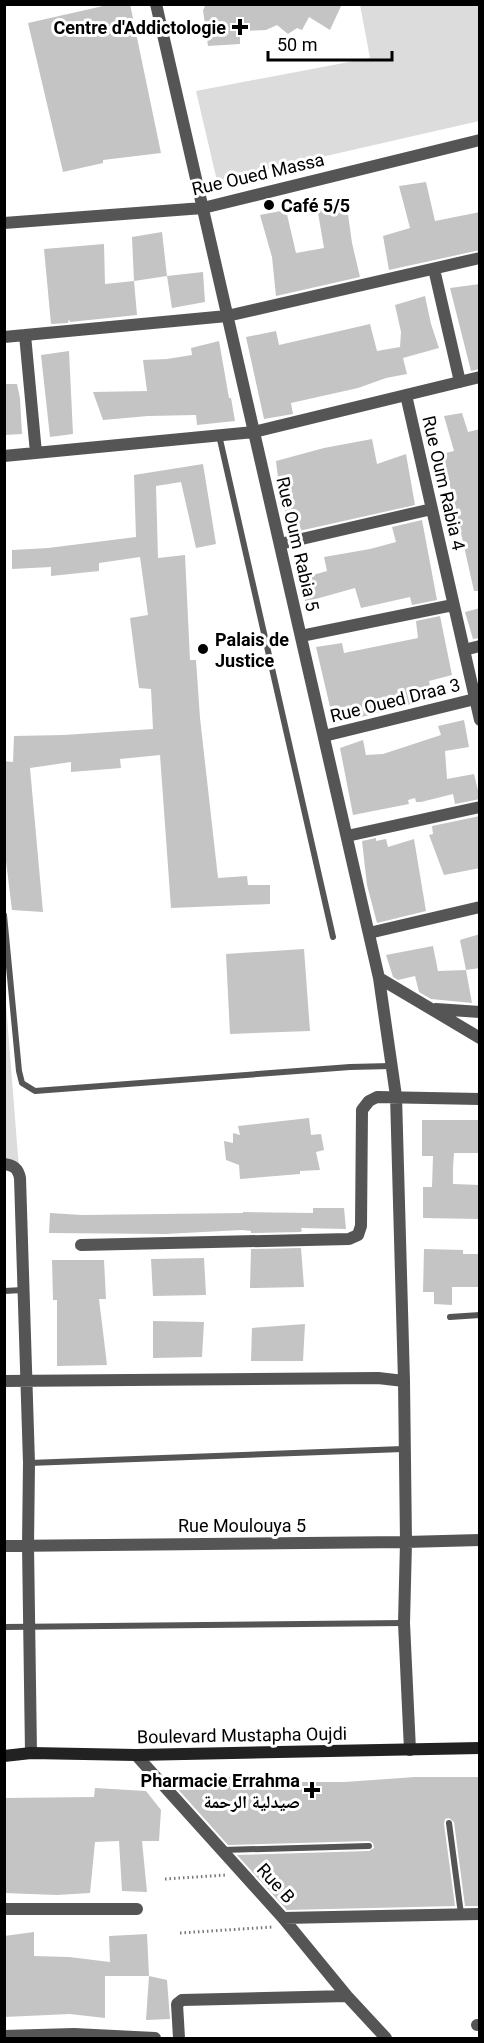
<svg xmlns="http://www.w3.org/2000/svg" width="484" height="2043" font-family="Roboto,'Noto Naskh Arabic',sans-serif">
<rect width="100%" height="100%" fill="#fff"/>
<path fill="#dcdcdc" d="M360,5H479V121L217,181L196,91L370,58Z
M4,978L19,1169L4,1170Z"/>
<path fill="#c4c4c4" d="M112,4H130L161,153L103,160V163L63,172L28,23Z
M206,4H342L330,30L309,17L302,30L297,28L288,34L277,25L266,30L240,31V44L208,46L203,10Z
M426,182L435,221L480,212V250L389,270L383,236L410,228L399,186Z
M346,200L352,243L360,277L276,296L272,257L260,215L286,210L296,253L324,248L317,207Z
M162,232L167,276L134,281L132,237Z
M104,244L105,284L134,281L137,315L70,322L69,319L68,323L51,324L44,249Z
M203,272L205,302L172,308L167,276Z
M480,284V369L471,371L450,288Z
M425,296L431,324L439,348L403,358L407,374L386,378L358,388L291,403L293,414L264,419L246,337L276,331L279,345L370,324L377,351L400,347L401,332L395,305Z
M219,341L229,398H231L235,421L197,425L196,415L148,416L103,420L93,392L147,391L143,360L167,359L192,355L191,348Z
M69,351L73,434L50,437L41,355Z
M4,384H17L20,398L22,434L4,435Z
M462,413L468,432L480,429V591H474L452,493L441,454L454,451L444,416Z
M372,439L377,464L406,454L415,505L290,533L279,486L276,461L324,448Z
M203,464L216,544L196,548L181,482L156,486L158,558L185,555L190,660H196L200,718L218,878L247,876L248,885H270V904L171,908L160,755L120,759L121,768L71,772V762L30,768L43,912L12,910L4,845V761L13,762L14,736L64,735L153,729L151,689L139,688L130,618L148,615L140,557L99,563V571L51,576V567L12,569V550L48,548L136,537L134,475Z
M422,520L437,600L412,605L410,597L361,608L355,588L305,602L302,578L327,571L324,557L370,549L396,542L392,527Z
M480,608V638L473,639L465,612Z
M440,616L452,675L429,681L432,694L408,705L334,724L316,647L342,643L344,653L418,638L416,621Z
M464,720L469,747L445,751L447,779L474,774L480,799L455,804L453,794L421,802H416L415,798L408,800L409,804L353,815L340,748L363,740L366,755L383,754L441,735L438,726Z
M480,816V868L444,875L429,835L433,834L432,826Z
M376,838V841L386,839L388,847L414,839L426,911L377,923L367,885L362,841Z
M480,934V968L466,970L460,940Z
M433,946L438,971L466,970L472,1003L431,999L419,992L415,976L398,980L393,977L386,955Z
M304,949L310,1031L230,1034L226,954Z
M309,1118L311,1135L321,1134L324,1150L316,1152L320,1170L300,1171V1174L240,1179L239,1165L226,1160L224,1141L233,1143V1133L240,1135L238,1126Z
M422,1120H480V1153H454L453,1168V1184L480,1185V1219L423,1218V1187H432L433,1156H422Z
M313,1208H344L346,1229L301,1228L302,1231L300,1232L251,1233V1231L242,1230L165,1234L49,1233L50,1213L82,1215L243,1213V1212L313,1213Z
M301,1248L304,1287L250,1288L251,1249Z
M424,1249L463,1250V1254H480V1287H452V1305L434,1304V1292H423Z
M204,1258L206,1295L153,1296L151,1259Z
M52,1260H104L106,1299H99L107,1365L57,1366V1300H53Z
M153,1321L204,1322L202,1357L153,1358Z
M305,1324L303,1361H251L252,1328Z
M176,1776L236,1777L281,1782H345L415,1777H480V1906H465L454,1822L449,1818L445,1819L444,1824L455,1906L287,1910L237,1855L369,1851L374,1848L373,1843L369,1841L228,1845L175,1786Z
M95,1788L146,1791L161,1810L159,1841H142L147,1892L122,1891L119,1841L95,1842L90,1893L57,1895L4,1893V1798L94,1797Z
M34,1932V1956L69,1957L110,1962L109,1936L147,1934L149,1976H105V2018L70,2014L4,2017V1936Z
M149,1976L167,1980L170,2019L146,2020Z"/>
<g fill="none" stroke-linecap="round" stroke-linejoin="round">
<path stroke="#777" stroke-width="3" stroke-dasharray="1.5 3" stroke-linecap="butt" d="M165,1879L226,1875
M180,1933L272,1927"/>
<path stroke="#555" stroke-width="6" d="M219,435L333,937
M4,915L19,1071L22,1083L35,1091L350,1067L391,1066
M4,1291L23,1290
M450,1317L480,1315
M29,1463L403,1449
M4,1627L404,1623
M449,1823L461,1914
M222,1850L369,1846"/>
<path stroke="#555" stroke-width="12" d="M156,4L379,978L396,1096L404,1381L406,1542L404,1623L410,1750
M4,223L203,208L480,140
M434,269L460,382
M25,335L36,453
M4,337L227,316L480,258
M406,395L480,720
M4,456L254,432L480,377
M280,544L432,509
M301,636L453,605
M464,650L480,646
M324,736L475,699
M347,836L480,807
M369,933L480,907
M379,978L480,1038
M436,1009L480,1012
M4,1164C13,1165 18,1168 20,1178L29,1463L28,1545L31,1753
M81,1245L349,1239L358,1235L361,1226L362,1110L369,1101L377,1097L480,1099
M4,1381L378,1378L404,1381
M4,1546L406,1542L480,1540
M136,1755L283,1918L347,1996L386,2038
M4,1909H137
M283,1918L480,1914
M477,2025H480
M4,2036L74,2034L155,2038
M179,2038L177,2004L182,2000L347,1996"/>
<path stroke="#222" stroke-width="12" d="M4,1756L31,1753L136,1755L480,1748"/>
</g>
<g fill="#000" stroke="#fff" stroke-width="2">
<path d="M237 18h6v6h6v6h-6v6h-6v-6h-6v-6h6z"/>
<circle cx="269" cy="205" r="6"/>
<circle cx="203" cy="649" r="6"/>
<path d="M309 1781h6v6h6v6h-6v6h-6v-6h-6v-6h6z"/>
</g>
<g text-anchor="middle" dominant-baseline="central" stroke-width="6" stroke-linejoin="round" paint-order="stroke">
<g font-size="18" font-weight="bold" fill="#000" stroke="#fff" text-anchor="end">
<text x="226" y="27">Centre d'Addictologie</text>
<text x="281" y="205" text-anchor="start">Café 5/5</text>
<text x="215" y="639" text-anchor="start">Palais de<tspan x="215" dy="21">Justice</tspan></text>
<text x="300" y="1780">Pharmacie Errahma<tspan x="300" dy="21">صيدلية الرحمة</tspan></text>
</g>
<g font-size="18" fill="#000" stroke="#fff">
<text transform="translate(258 174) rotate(-13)">Rue Oued Massa</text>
<text transform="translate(444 483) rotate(77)">Rue Oum Rabia 4</text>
<text transform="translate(298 544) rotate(77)">Rue Oum Rabia 5</text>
<text transform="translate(395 700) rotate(-14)">Rue Oued Draa 3</text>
<text x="242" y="1525">Rue Moulouya 5</text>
<text transform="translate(242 1735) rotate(-1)">Boulevard Mustapha Oujdi</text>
<text transform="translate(276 1883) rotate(48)">Rue B</text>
</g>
</g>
<rect width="484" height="2043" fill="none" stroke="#000000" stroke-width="12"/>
<path d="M268 51v9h124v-9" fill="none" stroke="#000000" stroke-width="3"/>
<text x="277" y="51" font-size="18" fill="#000000" stroke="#ffffff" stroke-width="4.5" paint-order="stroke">50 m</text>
</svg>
